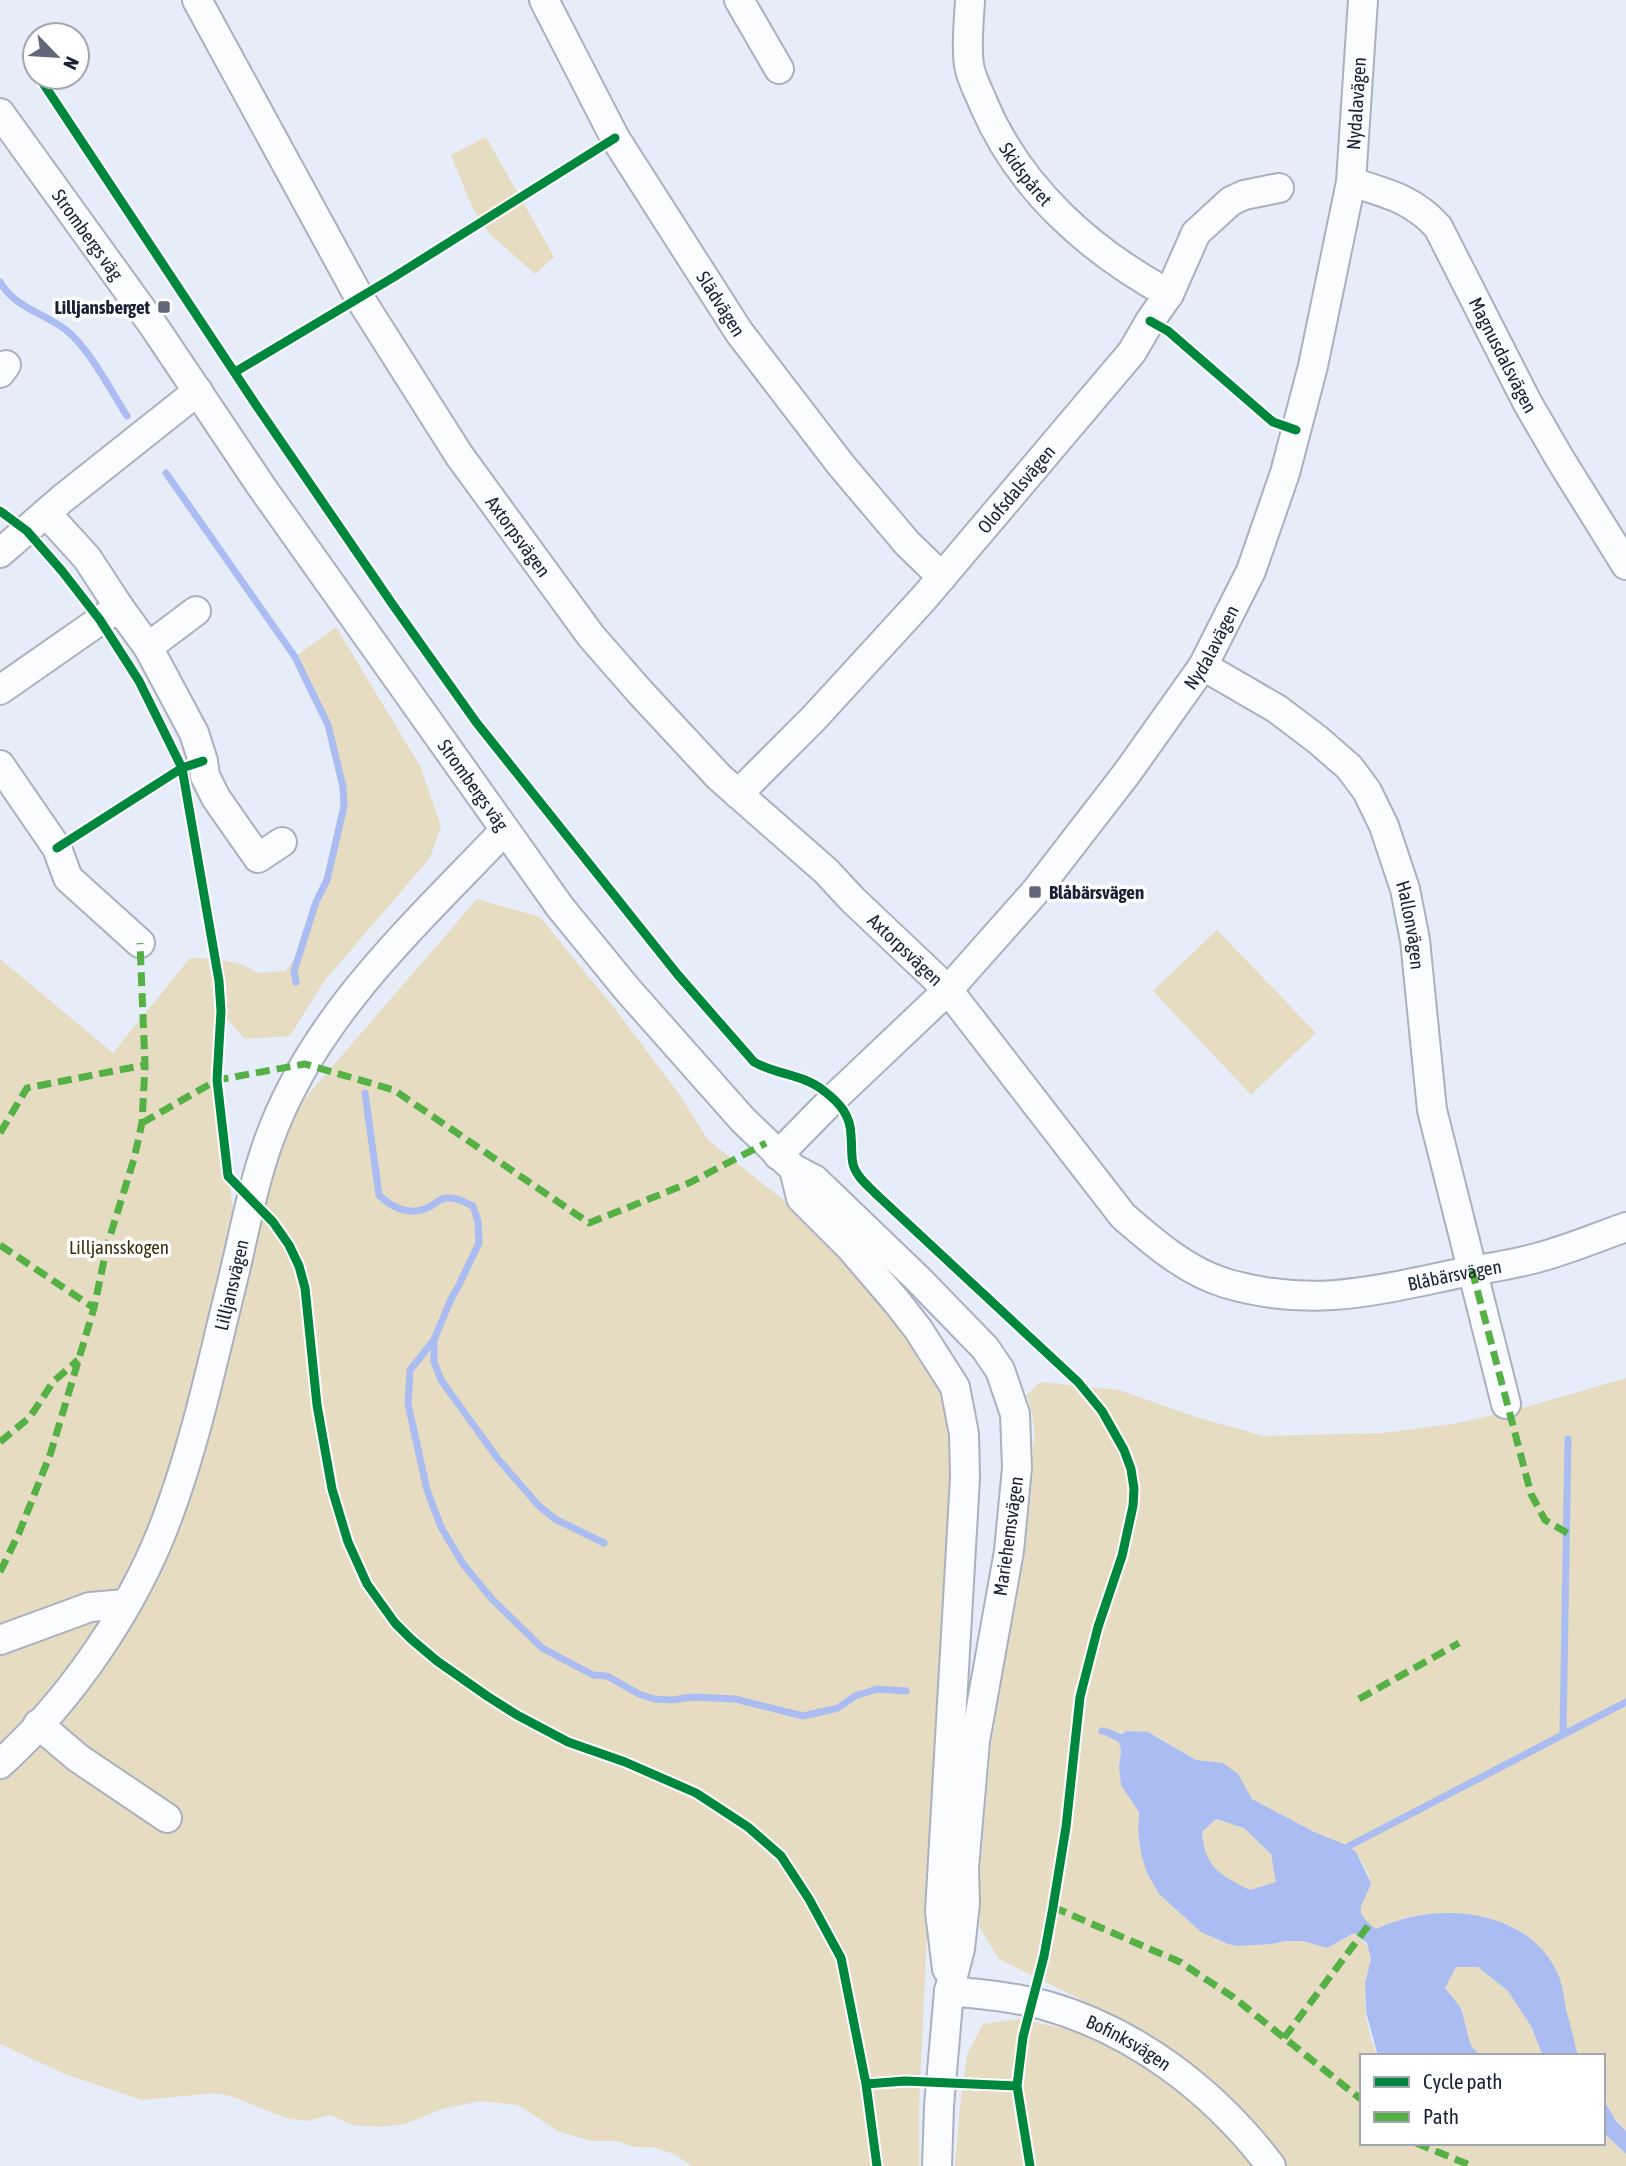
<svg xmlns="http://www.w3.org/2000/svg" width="1626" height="2166" font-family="'Asap Condensed',sans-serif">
<rect width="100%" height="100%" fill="#e6ecf8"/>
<path fill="#e5dcc2" d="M486,137L554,257L535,274L489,233L472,207L451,155Z
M336,627L420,766L441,826L430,858L325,980L290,1036L245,1039L221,1012L217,1080L228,1176L239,1249L269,1140L477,899L540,917L615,1009L679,1094L708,1140L787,1203L835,1252L904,1334L930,1373L947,1410L954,1438L930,1868L919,2107V2166H692L674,2154L653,2147H633L617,2141H590L558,2131L518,2105L480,2101L442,2109L405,2124L379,2127L352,2125L330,2115L307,2121L286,2118L231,2096L215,2093L142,2100L65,2074L0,2044V959L113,1053L190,958L217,959L241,964L259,973L285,971L302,949L316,902L327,880L344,806L343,787L328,725L295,657Z
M1217,930L1316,1033L1251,1095L1153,991Z
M1626,1378V2131C1599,2103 1603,2092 1603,2056H1578C1570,2026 1559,1998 1549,1969C1546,1962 1544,1950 1538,1945C1500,1907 1421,1905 1376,1929L1363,1919L1360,1911L1362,1901L1368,1890L1369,1875L1356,1852L1349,1847L1314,1832L1252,1799L1223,1763L1196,1760L1158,1737L1136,1732L1128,1731L1106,1736L1119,1742L1121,1751L1119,1766L1139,1812L1138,1831L1147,1873L1159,1894L1201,1932L1228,1944L1238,1946L1272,1944L1285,1941H1303L1327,1948L1354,1933C1383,1956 1367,1959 1365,1986C1363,2008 1368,2036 1378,2056H1362V2143H1603V2132L1626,2154V2166H955L960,2106L967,2055L983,2024L1018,2019L1067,2029L1120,2034L1080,1999L999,1959L980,1928V1871L991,1745L1005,1656L1025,1554L1033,1472V1442H1035L1033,1417L1027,1395L1040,1382L1119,1390L1196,1417L1263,1436L1383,1433L1459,1423L1537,1404Z
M1216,1819L1244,1828L1271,1854L1277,1882L1250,1890C1220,1875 1205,1868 1202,1832Z
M1456,1967H1478L1508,1991L1531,2026L1543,2056H1481L1471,2046L1461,2008L1445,1988Z"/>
<path fill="#aabcf1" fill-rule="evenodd" d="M1109,1729L1121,1734L1127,1731L1148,1732L1196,1760L1223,1763L1238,1774L1252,1799L1314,1832L1349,1846L1356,1852L1371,1883C1363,1908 1350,1909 1376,1929C1435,1900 1531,1907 1559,1977C1563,1987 1564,1998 1566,2009C1570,2024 1574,2040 1578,2056H1543L1531,2026L1508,1991L1478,1967H1456L1445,1988L1461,2008L1471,2046L1481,2056H1378L1366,2012L1365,1983L1371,1959L1367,1943L1354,1933L1327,1948L1303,1941H1285L1272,1944L1238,1946L1228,1944L1201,1932L1159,1894L1147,1873L1141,1853L1138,1831L1139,1812L1121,1785L1119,1766L1121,1751L1119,1742L1106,1736ZM1216,1819L1244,1828L1271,1854L1276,1882L1250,1890C1220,1875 1205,1868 1202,1832Z
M1603,2099L1616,2121L1626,2131V2154L1603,2132Z"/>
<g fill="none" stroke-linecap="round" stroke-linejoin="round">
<path stroke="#aabcf1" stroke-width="7" d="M0,282C15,308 44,313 66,330C89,348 111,391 127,416
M166,473L295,657L328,725L343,787L344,806L327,880L316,902L294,971L296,982
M365,1093L379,1195C393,1209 412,1217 431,1206C436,1203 439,1199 446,1198C456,1197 464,1202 473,1206L478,1221L479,1243L458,1287L451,1299L434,1340V1362L441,1380L498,1459L539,1506L555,1519L604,1543
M434,1340L410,1370L408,1404L427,1490L441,1527L463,1564L492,1599L542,1648L593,1675L607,1676L639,1694L654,1699L672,1700L693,1697L735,1699L803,1716L838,1708L855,1696L877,1689L906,1691
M1102,1731L1107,1732
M1563,1734L1568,1439
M1349,1846L1626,1702"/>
<g stroke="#aab0bf" stroke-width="32">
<g id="minor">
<path id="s1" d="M197,0L359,297L459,455L591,636L640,692L719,777L826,871L852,899L948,990L1123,1216C1153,1242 1186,1271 1225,1283C1307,1307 1366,1293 1446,1276C1477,1269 1510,1266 1540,1257C1569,1249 1598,1237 1626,1227"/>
<path id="s2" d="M544,0L615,138L739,332L841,465L907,543L942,577"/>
<path d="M739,0L779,69"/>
<path id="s3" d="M970,0C969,21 966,44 969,65C971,79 979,92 984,105C1020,189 1090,251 1169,294"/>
<path id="s4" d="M0,113L153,325L261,486L560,907L627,989L743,1120L794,1169L815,1180L918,1279L985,1348L1000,1370L1015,1414L1017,1468L1009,1551L975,1741L964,1868L965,1903L960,1949L949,1991L939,2106L937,2166"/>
<path id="s5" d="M1351,182C1386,193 1413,199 1438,227L1527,402L1560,459L1626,565"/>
<path d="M0,373L6,365"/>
<path d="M46,513L87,558L119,607L148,647L194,733L203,761L205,776L216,798L258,858L282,842"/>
<path d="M0,553L62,499L198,391"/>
<path d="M148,647L196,611"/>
<path id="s6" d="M1203,666L1277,709L1318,740L1349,767L1367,791L1384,826L1405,889L1415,940L1432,1110L1506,1404"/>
<path d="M0,690L119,607"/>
<path d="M0,765L57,848L68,878L140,943"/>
<path id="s7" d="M738,794L814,718L924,598L1132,352L1150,321L1169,294L1196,233L1231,201L1244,195L1279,188"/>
<path id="s8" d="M778,1155L833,1099L948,990L1035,892L1127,773L1203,666L1251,571L1285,473L1313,366L1351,182L1363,0"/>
<path d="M794,1169L801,1198L850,1247L897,1302L918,1329L955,1387L964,1434L965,1478L940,1912L947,1969"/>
<path d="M0,1640L90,1607L126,1604"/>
<path d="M38,1724L78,1758L167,1818"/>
<path id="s9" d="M0,1764C72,1699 136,1605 169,1513C196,1440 212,1363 231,1287C243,1239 252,1187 269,1140C314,1015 416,924 505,830"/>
<path id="s10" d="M949,1991C981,1994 1013,1997 1044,2005C1136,2031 1214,2091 1271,2166"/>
</g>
</g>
<use href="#minor" stroke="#fbfcfe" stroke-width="28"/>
<path stroke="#55b146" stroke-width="7" stroke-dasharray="14 7" stroke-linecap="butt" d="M142,1123L217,1080L305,1064L394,1090L589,1223L689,1183L766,1143
M0,1133L27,1088L145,1065
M0,1245L94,1308
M1472,1270L1531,1494L1545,1520L1569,1534
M0,1442L30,1417L53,1382L78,1360
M0,1572L19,1533L51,1452L94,1308L107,1246L134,1159L142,1123L145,1065L140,943
M1359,1699L1459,1643
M1053,1907L1180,1962L1233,1997L1362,2100
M1284,2038L1371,1922
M1416,2143L1472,2166"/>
<g stroke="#fff" stroke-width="13">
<path id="cycleway" d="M39,77L256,405L393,605L476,722L678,975L754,1062C776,1075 804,1074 824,1091C840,1103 851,1116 851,1136C852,1145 851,1155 853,1164C856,1176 867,1185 876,1194L1078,1382L1102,1411L1124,1450L1131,1469L1134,1489L1133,1506L1122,1556L1098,1627L1080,1697L1066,1827L1053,1907L1044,1956L1023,2037L1017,2086L1030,2166
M1150,321L1168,331L1273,422L1296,430
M235,372L394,277L615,138
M0,511L27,531L62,571L100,620L139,681L182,768L219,981L221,1011L217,1080L228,1176L273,1222L289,1245L299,1266L305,1288L317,1405L332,1489L348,1542L367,1584L395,1623L411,1639L437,1661L487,1696L517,1715L568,1742L625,1762L696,1793L748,1827L781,1856L809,1899L841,1958L866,2084L877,2166
M57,848L182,768L203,761
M866,2084L905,2081L1017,2086"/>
</g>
<use href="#cycleway" stroke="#00873e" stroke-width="9"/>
</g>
<g fill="#616779" stroke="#fff" stroke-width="2.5">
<rect x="157" y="300" width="14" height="14" rx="3.5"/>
<rect x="1028" y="885" width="14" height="14" rx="3.5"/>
</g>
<g text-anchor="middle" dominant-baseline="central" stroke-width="7" stroke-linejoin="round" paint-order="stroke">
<g font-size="19" fill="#1a2035" stroke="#fff">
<text stroke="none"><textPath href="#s8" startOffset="1237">Nydalavägen</textPath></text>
<text stroke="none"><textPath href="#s3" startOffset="189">Skidspåret</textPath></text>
<text stroke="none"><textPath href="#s4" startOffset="150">Strombergs väg</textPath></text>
<text stroke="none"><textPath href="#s2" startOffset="352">Slädvägen</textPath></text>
<text stroke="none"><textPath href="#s5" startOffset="243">Magnusdalsvägen</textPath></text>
<text stroke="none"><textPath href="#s7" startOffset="413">Olofsdalsvägen</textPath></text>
<text stroke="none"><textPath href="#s1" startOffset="626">Axtorpsvägen</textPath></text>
<text stroke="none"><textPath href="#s8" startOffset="670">Nydalavägen</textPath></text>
<text stroke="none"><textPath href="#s4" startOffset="822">Strombergs väg</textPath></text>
<text stroke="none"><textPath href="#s6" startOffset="350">Hallonvägen</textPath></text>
<text stroke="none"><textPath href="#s1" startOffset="1194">Axtorpsvägen</textPath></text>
<text stroke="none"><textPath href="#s1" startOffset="1894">Blåbärsvägen</textPath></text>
<text stroke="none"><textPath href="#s9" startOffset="542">Lilljansvägen</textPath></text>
<text transform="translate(1008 1536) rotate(-82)">Mariehemsvägen</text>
<text stroke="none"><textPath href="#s10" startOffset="189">Bofinksvägen</textPath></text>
</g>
<g font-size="19" font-weight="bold" fill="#1a2035" stroke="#fff" text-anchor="end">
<text x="150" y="307">Lilljansberget</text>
<text x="1049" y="892" text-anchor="start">Blåbärsvägen</text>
</g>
<g font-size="19" fill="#3b2f0b" stroke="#fff">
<text x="119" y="1247">Lilljansskogen</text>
</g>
</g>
<rect x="1360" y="2054" width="245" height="91" fill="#ffffff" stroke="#a3a6ae" stroke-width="2"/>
<rect x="1374" y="2077" width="35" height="10" fill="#00873e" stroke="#a3a6ae" stroke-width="2"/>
<text x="1423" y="2089" font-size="21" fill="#1a2035">Cycle path</text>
<rect x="1374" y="2112" width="35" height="10" fill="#55b146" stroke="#a3a6ae" stroke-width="2"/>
<text x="1423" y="2124" font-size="21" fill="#1a2035">Path</text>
<g transform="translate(56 56) rotate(115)"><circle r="33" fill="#ffffff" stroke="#a3a6ae" stroke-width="2"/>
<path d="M0-5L12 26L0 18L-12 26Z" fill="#616779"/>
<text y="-10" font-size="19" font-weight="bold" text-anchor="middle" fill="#1a2035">N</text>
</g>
</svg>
